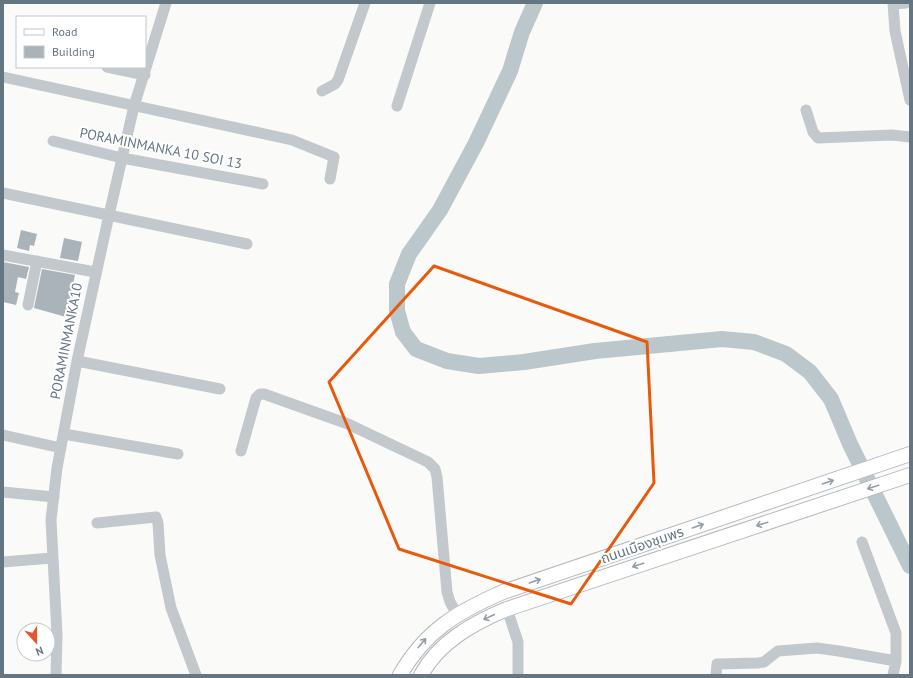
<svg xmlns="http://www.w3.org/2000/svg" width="913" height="678" font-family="'PT Sans','Noto Sans Thai',sans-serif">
<rect width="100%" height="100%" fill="#fafaf8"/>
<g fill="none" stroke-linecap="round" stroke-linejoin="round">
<path stroke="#bbc7cb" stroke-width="16" d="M535,3L522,32L510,71L476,143L440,210L409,254L397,284V311L403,332L416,349L447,361L479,366L524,362L595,351L722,339L754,342L786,354L810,372L831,399L850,444L910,566"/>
</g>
<path fill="#aab3b9" d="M21,230L37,234L34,246L30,245L29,251L17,248Z
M64,238L82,242L78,261L60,258Z
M3,262L29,267L26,279L18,277L15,292L19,293L16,305L3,302Z
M42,269L75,275L66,317L34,308Z"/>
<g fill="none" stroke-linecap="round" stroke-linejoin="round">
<g stroke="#b5babe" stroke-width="16">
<path id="major" d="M400,675C425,631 457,612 503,592L910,454
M421,675C439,642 473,623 507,609L910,475"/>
</g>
<path stroke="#c3c8cc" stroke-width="11" d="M893,3L895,31L910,100
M893,4L906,3
M107,67L145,75
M3,77L292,140L334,157L330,179
M322,91L335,84L338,80L365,3
M397,106L430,3
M806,110L813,132L818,138L892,135L910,137
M53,141L122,158L263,184
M3,193L247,244
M3,255L95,272
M28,305L37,261
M77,361L220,389
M64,434L178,454
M3,435L61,448
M241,451L256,398L260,394H264L348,424L428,462L435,469L437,477L447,592L450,602L457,614
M3,492L54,497
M97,523L156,517L158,523L160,555L171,608L196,675
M862,542L896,633V661L893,675
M3,562L52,558
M507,609L518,642V675
M56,675L57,634L51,520L57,468L77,361L109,215L134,106L166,3
M716,675L717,664L758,663L764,662L778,651L817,648L839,651L896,661"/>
<use href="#major" stroke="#fff" stroke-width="14"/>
</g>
<defs><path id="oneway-shaft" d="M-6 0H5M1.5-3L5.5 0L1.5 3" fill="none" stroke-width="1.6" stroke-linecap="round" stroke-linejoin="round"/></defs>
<g stroke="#939fa8">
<use href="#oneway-shaft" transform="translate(828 482) rotate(-19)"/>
<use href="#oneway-shaft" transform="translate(873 487) rotate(162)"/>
<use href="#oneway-shaft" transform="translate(762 524) rotate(162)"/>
<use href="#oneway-shaft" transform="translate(698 526) rotate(-19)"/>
<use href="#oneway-shaft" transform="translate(638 565) rotate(162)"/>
<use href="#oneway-shaft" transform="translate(535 581) rotate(-19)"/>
<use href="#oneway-shaft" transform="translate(489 617) rotate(155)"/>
<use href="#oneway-shaft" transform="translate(422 643) rotate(-50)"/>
</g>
<path fill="none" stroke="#e8590c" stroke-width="3" stroke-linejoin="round" d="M434,266L647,342L654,483L571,604L399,549L329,382Z"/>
<g text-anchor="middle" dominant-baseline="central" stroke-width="4" stroke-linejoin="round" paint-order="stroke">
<g font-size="14" fill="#657683" stroke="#fff">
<text transform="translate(161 148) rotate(11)">PORAMINMANKA 10 SOI 13</text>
<text transform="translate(66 341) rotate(-79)">PORAMINMANKA10</text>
<text transform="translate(642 545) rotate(-19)">ถนนเมืองชุมพร</text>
</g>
</g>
<rect width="913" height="678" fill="none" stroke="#657683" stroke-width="8"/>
<rect x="16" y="16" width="130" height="52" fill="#ffffff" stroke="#c1c8cd"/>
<rect x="24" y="29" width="20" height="6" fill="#ffffff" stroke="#c1c8cd"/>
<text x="52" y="36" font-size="12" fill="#657683">Road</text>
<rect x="24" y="46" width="20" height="12" fill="#aab3b9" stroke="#c1c8cd"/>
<text x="52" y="56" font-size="12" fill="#657683">Building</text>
<g transform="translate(36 642) rotate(159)"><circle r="19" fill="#ffffff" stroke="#c1c8cd"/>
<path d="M0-3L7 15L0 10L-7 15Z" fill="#e4572e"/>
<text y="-6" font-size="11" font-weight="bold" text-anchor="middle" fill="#657683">N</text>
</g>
</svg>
